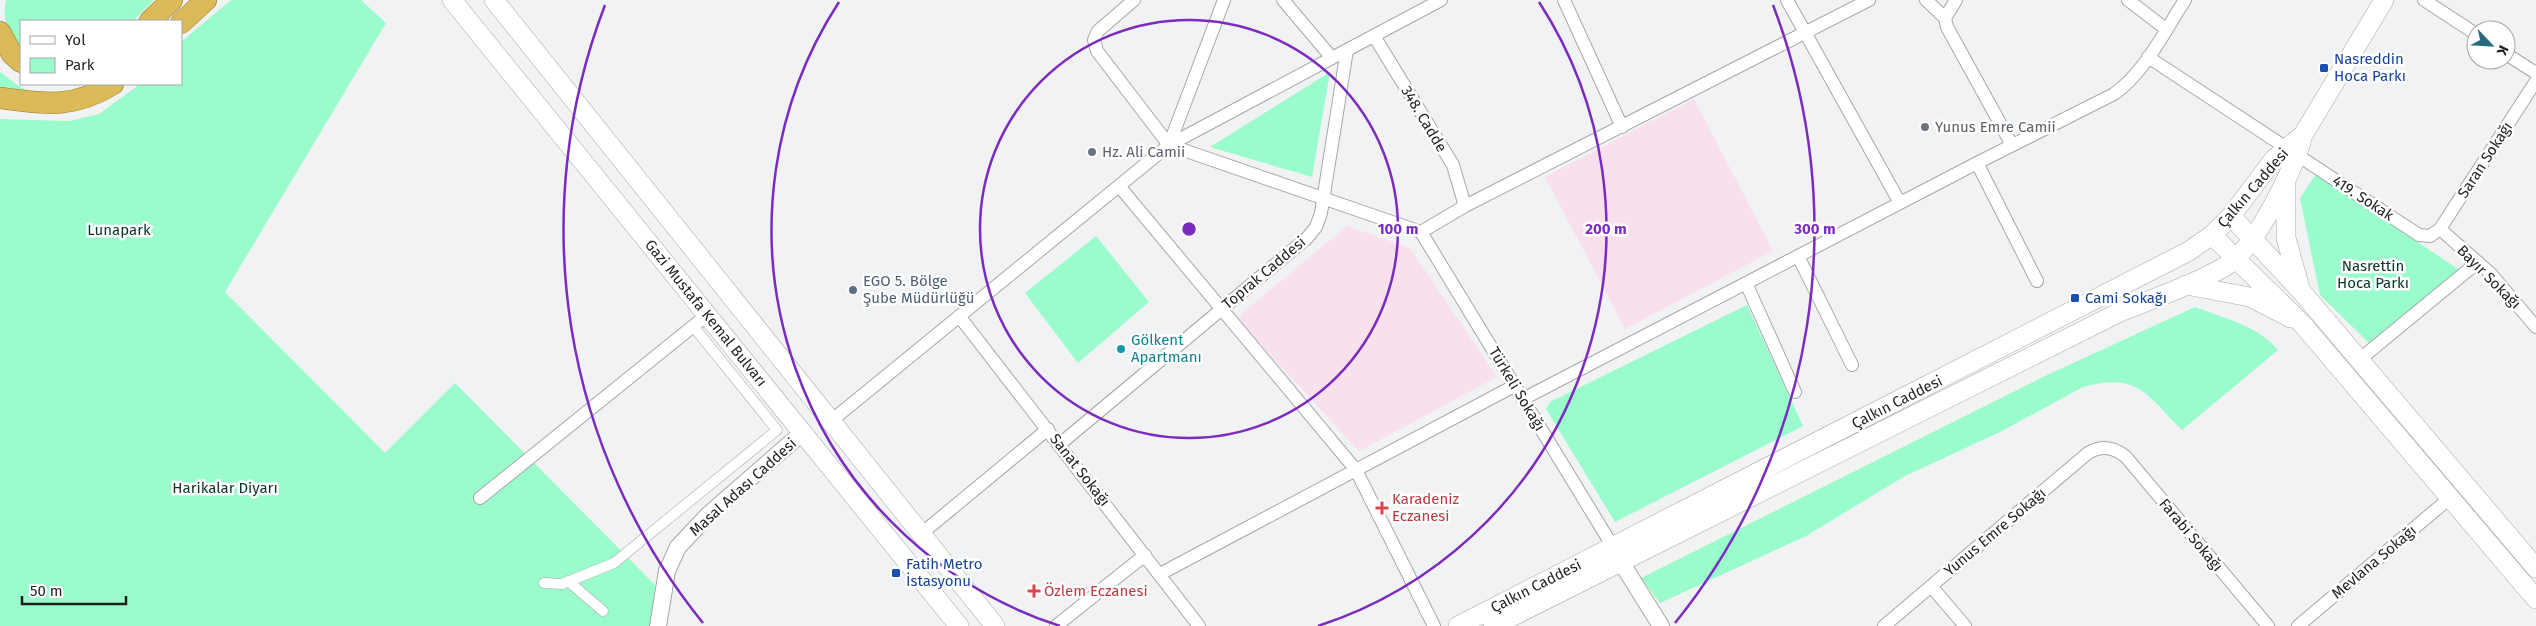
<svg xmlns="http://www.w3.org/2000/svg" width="2536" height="626" font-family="'Fira Sans',sans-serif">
<rect width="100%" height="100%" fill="#f1f2f3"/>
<path fill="#f8e0ed" d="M1694,99L1773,251L1625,329L1545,177Z
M1347,226L1410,248L1497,377L1359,451L1239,321L1241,314Z"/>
<path fill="#9afccc" d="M6,0H154L133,21H21V50C10,32 1,22 6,0Z
M231,0H361L386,23L225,292L385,453L455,383L655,585L651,626H0V119L69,121L99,114L140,84H181V42Z
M0,72L20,87L33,93L0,95Z
M1330,72L1312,177L1210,147Z
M2316,174L2461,271L2371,345L2320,295L2300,198Z
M1096,236L1149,302L1078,363L1025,293Z
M1747,305L1803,426L1615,522L1546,409L1550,402Z
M2195,307C2224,318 2258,326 2278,350L2182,430C2146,394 2138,372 2083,387L2000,432L1905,476L1806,536L1660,603L1641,578L2045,376Z"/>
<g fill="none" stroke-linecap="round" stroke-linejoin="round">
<g stroke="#a6a7a7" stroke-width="11">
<path id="pedestrian" d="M568,581L603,611
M544,583L562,584L614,563L777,430L693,326"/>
</g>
<g stroke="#a6a7a7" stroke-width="14">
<path id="minor" d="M1134,0L1098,31L1094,40L1097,51L1169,145
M1283,0L1332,58
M1564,0L1622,127
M1787,0L1900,203
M1926,0L1945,18
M1956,0L1945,18L1947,27L2012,145
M2128,0L2166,29
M2424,0L2476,34
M1374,36L1453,165L1465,206
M2506,54L2536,73
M2148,57L2419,235L2430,236L2440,229L2536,81
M1169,145L1421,232L1465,206L1869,0
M1169,145L1224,0
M1977,163L2037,281
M1119,186L1356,470L1434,626
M2440,229L2491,274L2536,327
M1421,232L1613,547
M1798,256L1852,365
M1746,283L1795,392
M959,316L1199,626
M2359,360L2478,262
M1523,399L1977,163L2114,94C2145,72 2164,32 2185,0
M831,421L1169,145L1347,50
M1060,444L1307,238L1316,227L1321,213L1347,50L1441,0
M480,498L707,315
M921,534L1048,429
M1160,574L1514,386
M1931,586L1965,626
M1056,626L1145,555
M1884,626L2088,453C2102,445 2114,447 2126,457L2268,626
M2298,626L2451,497"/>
</g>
<g stroke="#a6a7a7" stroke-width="18">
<path id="tertiary" d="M1621,562L1661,626
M658,626L667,571L678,547L708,515L802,433"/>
</g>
<g stroke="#a6a7a7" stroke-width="20">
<path id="secondary" d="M452,0L959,626
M494,0L995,626
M2286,182V238L2300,288
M2231,216L2301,291L2536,568
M2212,235L2303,325L2536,599
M2186,285L2250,297L2291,318
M1458,626L2189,251L2212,235L2231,216L2274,159L2303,135
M1493,626L2120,312C2155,298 2193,285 2226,266C2256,248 2294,169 2303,135L2384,0"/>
</g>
<g stroke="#927928" stroke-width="22">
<path id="trunk" d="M150,21L172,0
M181,23L206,0
M0,32L12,54L21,62
M0,98C45,104 73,109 113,84"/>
</g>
<use href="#pedestrian" stroke="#fff" stroke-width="10"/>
<use href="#minor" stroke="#fff" stroke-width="12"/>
<use href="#tertiary" stroke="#fff" stroke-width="16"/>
<use href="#secondary" stroke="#fff" stroke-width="19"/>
<use href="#trunk" stroke="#dabb57" stroke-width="21"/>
</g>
<g fill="none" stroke="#7b2cbf" stroke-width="2.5">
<circle cx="1189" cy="229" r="209"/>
<path d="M1060 626A417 417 0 0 1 839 2M1539 2A417 417 0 0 1 1318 626"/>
<path d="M703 623A626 626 0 0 1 605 5M1773 5A626 626 0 0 1 1675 623"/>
</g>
<g fill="#1a4fb4" stroke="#fff" stroke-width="2">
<rect x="2319" y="63" width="10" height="10" rx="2.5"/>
<rect x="2070" y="293" width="10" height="10" rx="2.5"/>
<rect x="891" y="568" width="10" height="10" rx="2.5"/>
</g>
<g fill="#6b7280" stroke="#fff" stroke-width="2">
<circle cx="1925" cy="127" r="5"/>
<circle cx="1092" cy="152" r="5"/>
</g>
<circle fill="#5c6f8a" stroke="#fff" stroke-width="2" cx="853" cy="290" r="5"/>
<circle fill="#0f9aa8" stroke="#fff" stroke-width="2" cx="1121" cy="349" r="5"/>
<g fill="#e0444e" stroke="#fff" stroke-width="2">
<path d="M1379.5 500.5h5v5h5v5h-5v5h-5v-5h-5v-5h5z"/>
<path d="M1031.5 583.5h5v5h5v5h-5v5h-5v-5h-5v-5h5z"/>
</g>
<g text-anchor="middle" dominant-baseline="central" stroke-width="5" stroke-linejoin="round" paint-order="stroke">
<g font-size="15" fill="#164399" stroke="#fff" text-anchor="start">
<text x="2334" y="59">Nasreddin<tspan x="2334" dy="17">Hoca Parkı</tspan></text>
<text x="2085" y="298">Cami Sokağı</text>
<text x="906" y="564">Fatih Metro<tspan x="906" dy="17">İstasyonu</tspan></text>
</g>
<g font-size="15" fill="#1f1f20" stroke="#fff">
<text transform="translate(1424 119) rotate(59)">348. Cadde</text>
<text transform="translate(2485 160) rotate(-57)">Saran Sokağı</text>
<text transform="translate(2253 188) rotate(-49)">Çalkın Caddesi</text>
<text transform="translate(2363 198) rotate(33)">419. Sokak</text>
<text transform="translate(1264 273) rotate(-40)">Toprak Caddesi</text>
<text transform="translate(2489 277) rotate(45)">Bayır Sokağı</text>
<text transform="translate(706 313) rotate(51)">Gazi Mustafa Kemal Bulvarı</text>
<text transform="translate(1517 389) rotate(59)">Türkeli Sokağı</text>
<text transform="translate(1897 402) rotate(-27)">Çalkın Caddesi</text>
<text transform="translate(1080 470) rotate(52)">Sanat Sokağı</text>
<text transform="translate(743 487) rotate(-42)">Masal Adası Caddesi</text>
<text transform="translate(1995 532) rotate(-40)">Yunus Emre Sokağı</text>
<text transform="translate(2191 535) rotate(50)">Farabi Sokağı</text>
<text transform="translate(2374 562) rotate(-40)">Mevlana Sokağı</text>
<text transform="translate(1536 586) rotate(-27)">Çalkın Caddesi</text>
</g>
<g font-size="15" fill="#5b616d" stroke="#fff" text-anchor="start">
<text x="1935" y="127">Yunus Emre Camii</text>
<text x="1102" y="152">Hz. Ali Camii</text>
</g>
<g font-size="15" fill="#073422" stroke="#fff">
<text x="119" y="230">Lunapark</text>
<text x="2373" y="266">Nasrettin<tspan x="2373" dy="17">Hoca Parkı</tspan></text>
<text x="225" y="488">Harikalar Diyarı</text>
</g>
<g font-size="15" fill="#4e5e75" stroke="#fff" text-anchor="start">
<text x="863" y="281">EGO 5. Bölge<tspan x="863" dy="17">Şube Müdürlüğü</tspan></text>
</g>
<g font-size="15" fill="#0d838f" stroke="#fff" text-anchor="start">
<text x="1131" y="340">Gölkent<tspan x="1131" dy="17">Apartmanı</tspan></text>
</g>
<g font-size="15" fill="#be3a42" stroke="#fff" text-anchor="start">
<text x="1392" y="499">Karadeniz<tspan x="1392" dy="17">Eczanesi</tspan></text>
<text x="1044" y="591">Özlem Eczanesi</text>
</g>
</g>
<circle cx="1189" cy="229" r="8" fill="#7b2cbf" stroke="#fff" stroke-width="2.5"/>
<g font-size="15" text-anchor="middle" font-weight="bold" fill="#7b2cbf" stroke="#fff" stroke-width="5" stroke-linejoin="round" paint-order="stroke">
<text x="1398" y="234">100 m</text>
<text x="1606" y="234">200 m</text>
<text x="1815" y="234">300 m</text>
</g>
<rect x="20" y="20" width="162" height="65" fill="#ffffff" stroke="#a5a5a6"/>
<rect x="30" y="36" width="25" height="8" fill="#ffffff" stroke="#a5a5a6"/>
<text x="65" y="45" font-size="15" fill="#1f1f20">Yol</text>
<rect x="30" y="58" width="25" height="15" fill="#9afccc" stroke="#a5a5a6"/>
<text x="65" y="70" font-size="15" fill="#1f1f20">Park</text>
<g transform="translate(2491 45) rotate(115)"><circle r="24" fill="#ffffff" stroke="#a5a5a6"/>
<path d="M0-4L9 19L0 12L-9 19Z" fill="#2a6a7e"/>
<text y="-8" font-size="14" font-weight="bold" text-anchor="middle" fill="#1f1f20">K</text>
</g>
<path d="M22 596v8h104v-8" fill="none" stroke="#1f1f20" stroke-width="2.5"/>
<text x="30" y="596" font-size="15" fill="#1f1f20" stroke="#ffffff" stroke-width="4" paint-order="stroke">50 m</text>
</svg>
